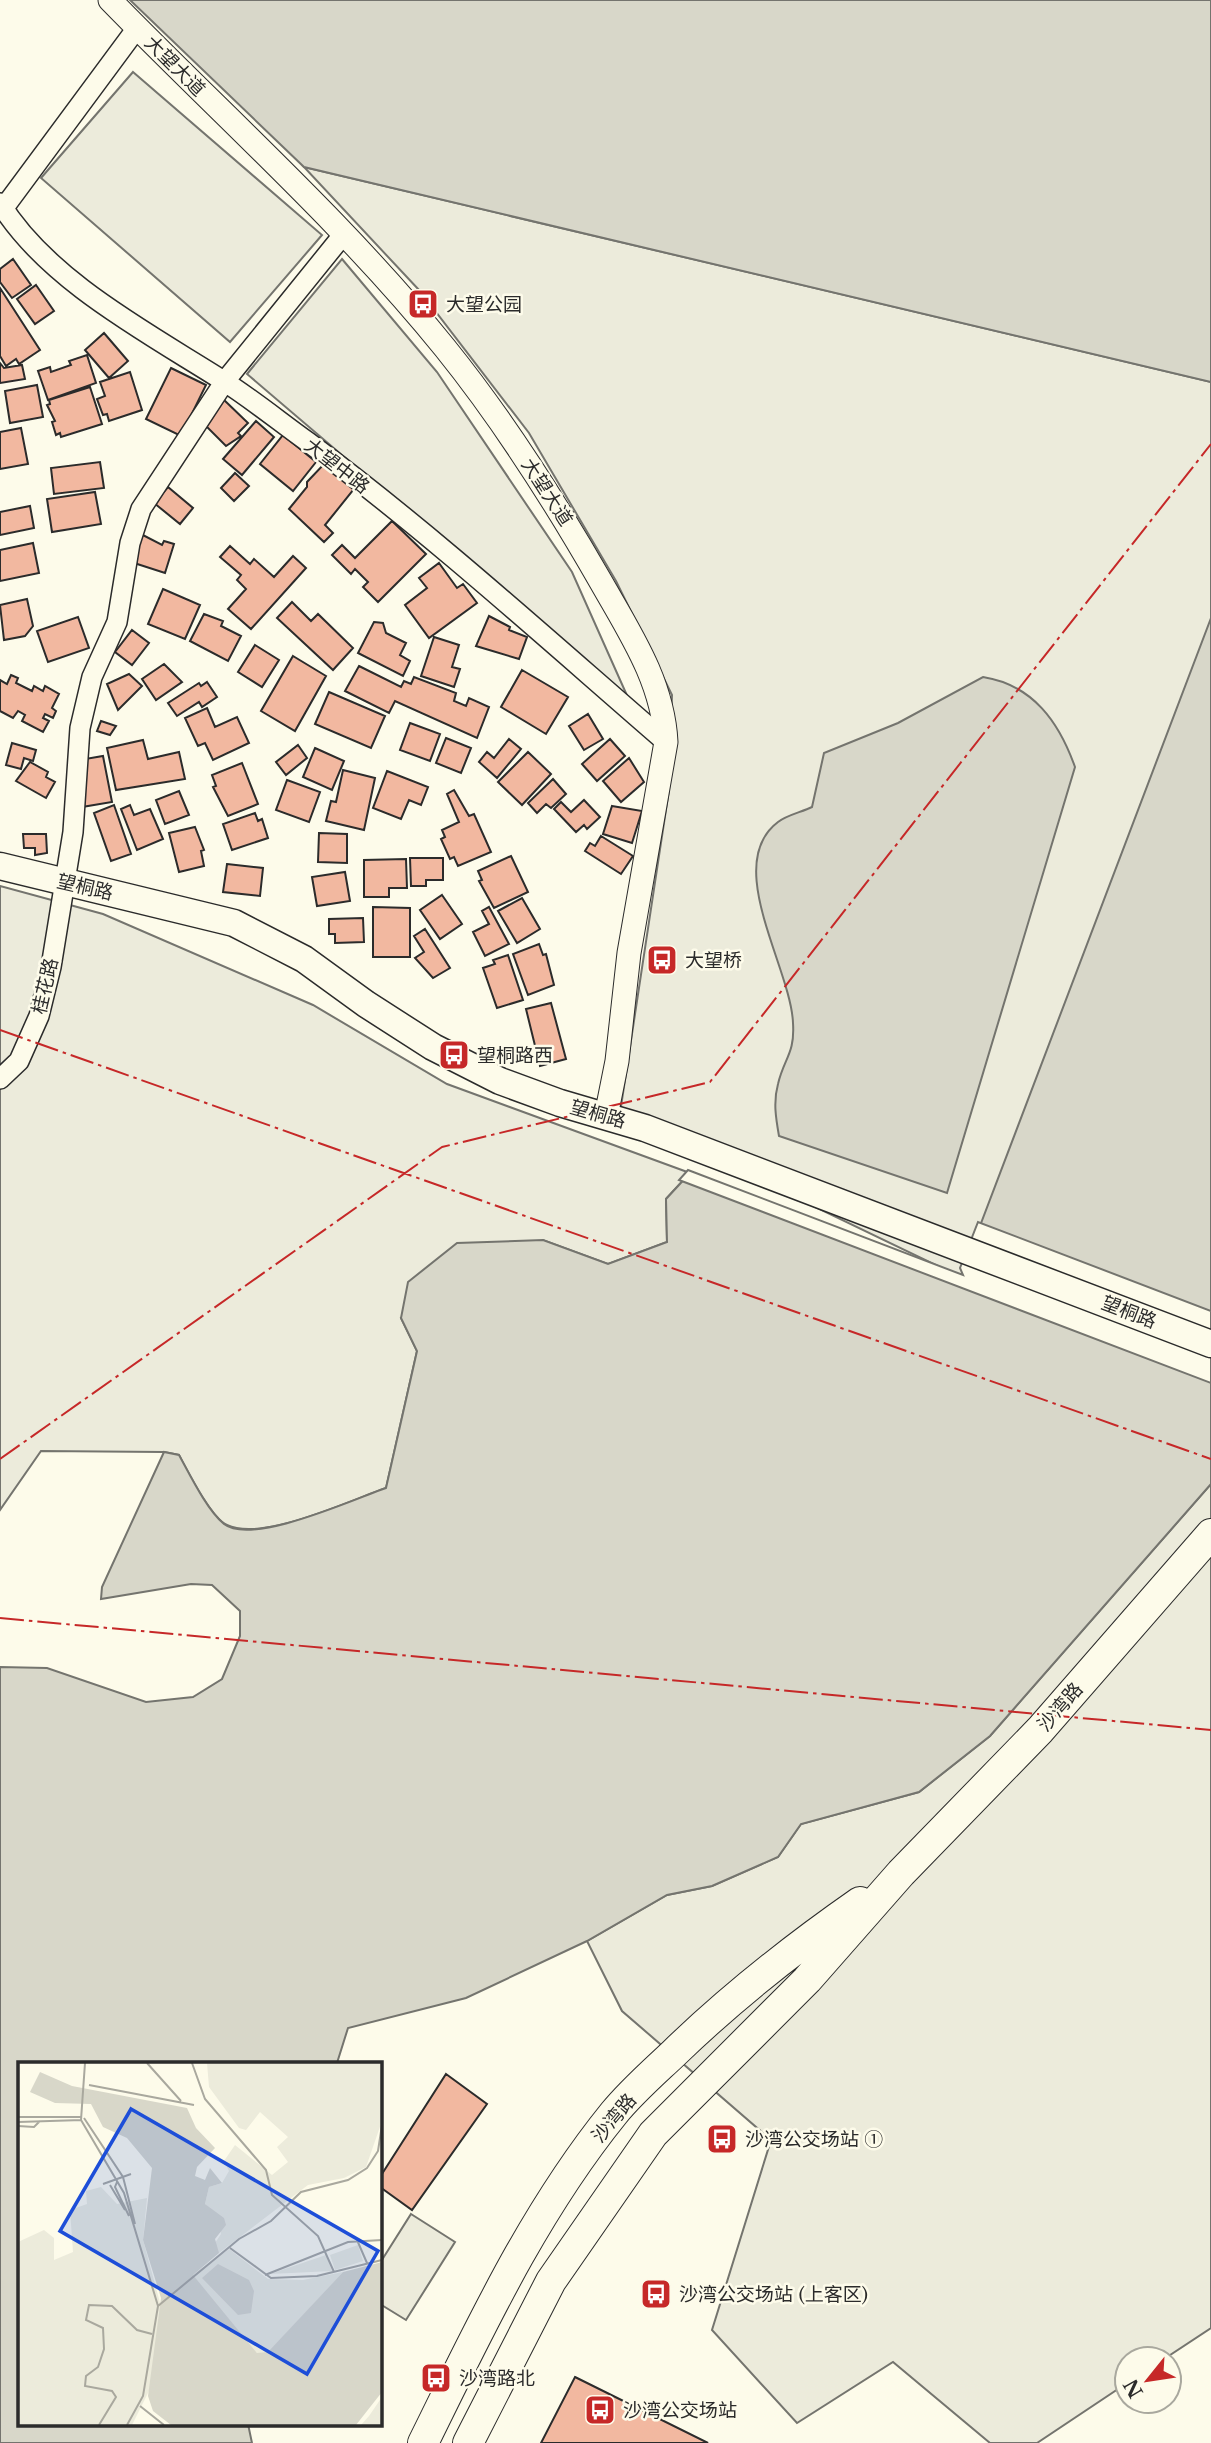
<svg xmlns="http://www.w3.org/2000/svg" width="1211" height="2443" font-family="'Libre Baskerville','Noto Sans SC',serif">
<rect width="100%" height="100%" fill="#fdfbea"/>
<path fill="#ecebdb" stroke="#74746e" stroke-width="2" d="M133,72L322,235L230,342L41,178Z
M304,167L1211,382V623L969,1281L620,1113L669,790L672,695L616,581L529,433L419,290Z
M342,259L437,372L572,572L629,700L247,374Z
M0,886L103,914L313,1005L447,1084L690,1173L666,1199L667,1242L608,1264L543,1240L401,1318L417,1351L386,1488C348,1501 263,1542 227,1525C211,1518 188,1472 179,1455L164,1452L41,1451L0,1510Z
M1211,1484V2328L1164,2359H1127V2383L1037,2443H990L893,2362L797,2423L712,2330L771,2140L622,2011L587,1941L667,1895L712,1886L778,1857L801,1824L919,1792L990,1736Z
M411,2214L455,2242L406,2320L380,2304V2263Z"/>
<path fill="#d8d7c9" stroke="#74746e" stroke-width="2" d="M130,0H1211V382L304,167Z
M1211,618V1484L990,1736L919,1792L801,1824L778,1857L712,1886L667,1895L587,1941L466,1998L348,2028L337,2063H19V2424H248L252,2443H0V1667L47,1668L146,1702L193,1697L222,1679L240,1636V1611L212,1585L191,1584L101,1599L102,1587L164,1452L179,1455C190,1475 207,1510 224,1524C252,1546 354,1499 386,1488L417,1351L401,1318L408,1282L457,1243L543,1240L608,1264L667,1242L666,1199L690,1173L968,1281L964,1268Z
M983,677C1033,685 1059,722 1075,767L947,1193L779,1136C776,1119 773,1102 778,1084C784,1058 795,1054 793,1023C791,968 722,864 778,822C787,815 802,812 812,807L824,753L898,723Z"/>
<path fill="#fdfbea" stroke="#74746e" stroke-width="2" d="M688,1170L963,1275L960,1268L978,1222L1211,1311V1383L679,1180Z"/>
<path fill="#f2b8a0" stroke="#2b2b2b" stroke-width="2" d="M13,259L31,285L12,298L0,282V269Z
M36,285L54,311L35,324L17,299Z
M0,288L40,350L19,364L16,359L6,366L0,356Z
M104,333L128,361L109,378L85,350Z
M87,355L96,383L48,400L38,371L50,367L51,372L71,365L69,361Z
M0,363L4,368L22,365L25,379L0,383Z
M171,368L206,385L181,436L146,419Z
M130,372L142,410L109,421L107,414L103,415L97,399L105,396L100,382Z
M37,385L43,417L10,423L5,391Z
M90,387L102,424L61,437L60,433L56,435L52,422L55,421L47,405L50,404L49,400Z
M222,398L248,423L238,433L241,436L226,446L203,423Z
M256,421L274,437L242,475L223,459Z
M21,428L28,464L0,469V432Z
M283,435L316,462L293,491L260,464Z
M100,462L104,488L54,494L51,468Z
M324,464L354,489L325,525L333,533L324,542L289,509L307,487V482Z
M235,473L249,486L234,501L221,488Z
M168,487L193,508L180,524L154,503Z
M95,492L101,524L52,532L47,499Z
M30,506L34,528L0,535V512Z
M392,521L426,554L378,602L363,587L368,582L355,569L351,574L332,555L342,545L355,558Z
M137,532L162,545L164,541L174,544L165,573L128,561Z
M33,543L39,573L0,581V550Z
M230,546L250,564L254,559L274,577L293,556L306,568L251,629L228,609L246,589L237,580L241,575L220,557Z
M439,563L457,588L463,584L477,603L429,638L405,605L427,588L419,578Z
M163,589L200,605L185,639L148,624Z
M27,599L33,626L25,636L4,640L0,605Z
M292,602L311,621L318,614L353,648L333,670L277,618Z
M204,614L223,621L221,626L241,636L228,661L190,641Z
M489,616L510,627L509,630L527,637L519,659L476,646Z
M78,617L89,648L48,662L37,631Z
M374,622L383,623L386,633L406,643L400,655L410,661L403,676L358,653Z
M132,630L149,643L132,665L115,652Z
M434,637L459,645L452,667L460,669L454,687L421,676Z
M255,645L279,660L262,687L238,672Z
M293,656L326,676L295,731L261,711Z
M164,664L182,682L156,700L142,679Z
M359,666L401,687L404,681L411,684L414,677L456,693L454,701L466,706L469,698L489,707L477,738L395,701L389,713L345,691Z
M522,670L568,697L546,734L501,707Z
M129,674L142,686L118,710L107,684Z
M11,675L18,678L16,683L32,691L34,686L43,691L45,686L59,694L52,708L56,711L53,718L45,714L43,718L49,721L43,732L22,721L25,715L18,711L13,718L0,711V680L7,684Z
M207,682L217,697L202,707L199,702L177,716L168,703L199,683L201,686Z
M329,692L385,716L371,748L315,724Z
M207,708L215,727L237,717L249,743L213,760L205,743L198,746L185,718Z
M588,714L603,739L584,750L569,726Z
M101,721L116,726L110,735L97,731Z
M410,723L440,734L430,761L400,750Z
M446,738L471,748L461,773L436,763Z
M509,739L521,749L497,778L479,762L487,752L494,758Z
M610,739L625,756L597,781L582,764Z
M143,740L148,759L179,752L185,779L116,790L107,748Z
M12,743L36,750L33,761L24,758L21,769L6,765Z
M298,745L307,758L286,775L276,762Z
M315,748L344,761L332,790L303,777Z
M528,752L551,774L522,805L498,782Z
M103,756L112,802L82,807L85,759Z
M629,758L644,782L621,802L603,781Z
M30,762L48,772L46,777L55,782L46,798L16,781Z
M242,763L258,804L228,816L213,787L216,786L212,775Z
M343,770L375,778L364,830L326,821L331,801L336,802Z
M387,771L428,787L421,805L409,800L401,819L373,808Z
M553,779L566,794L551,808L546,804L537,813L528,803Z
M287,780L320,792L309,822L276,810Z
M454,790L469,816L474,814L491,852L458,866L454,857L450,859L441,839L445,837L442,830L459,822L447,794Z
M179,791L189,815L165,824L156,800Z
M584,800L600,817L587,829L584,825L576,832L554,809L561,802L571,812Z
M114,805L131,854L111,861L94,813Z
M130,805L134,815L150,809L163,839L137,850L121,809Z
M612,806L642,811L632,843L603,834Z
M255,813L258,821L262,819L268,838L232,850L223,824Z
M195,827L204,850L201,851L204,866L179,872L169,833Z
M319,833L347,834V863L318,862Z
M23,834H46L47,853L35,855V848H24Z
M601,836L633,856L621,874L585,851L590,843L595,846Z
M511,856L528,892L494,908L479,881L482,880L478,871Z
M410,858H443V880H426V886H411Z
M406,859L407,888H389V897H364V860Z
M227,864L263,868L260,896L223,892Z
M345,872L350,901L317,906L312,877Z
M442,895L462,924L440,939L420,910Z
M522,898L540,929L517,943L498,911Z
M373,907L410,908V957H373Z
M489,907L509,944L485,956L473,932L489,924L482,911Z
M363,918L364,942L335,943V934H329V919Z
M425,929L450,968L433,978L415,958L424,952L414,936Z
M539,944L543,955L546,954L554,985L528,995L513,954Z
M508,955L523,1000L497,1008L483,968L495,964L493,960Z
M551,1003L566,1059L540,1066L526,1009Z
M446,2074L487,2104L412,2210L380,2187V2177Z
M575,2377L708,2443H541Z"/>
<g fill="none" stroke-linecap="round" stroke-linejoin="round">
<g stroke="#2b2b2b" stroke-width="22">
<path id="minor" d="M0,203C47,280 148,333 222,380C252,399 280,422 308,442C433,535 548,640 666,742
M3,209L137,28
M0,1079L19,1061L39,1016L51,967L73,832L80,728L92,677L117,622L130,543L141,509L225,381L343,235"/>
</g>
<g stroke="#2b2b2b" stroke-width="25">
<path id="tertiary" d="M110,0C222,115 344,223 445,348C504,421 554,500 601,582C630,633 663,682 666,742L629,953L617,1061L606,1116"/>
</g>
<g stroke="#2b2b2b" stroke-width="29">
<path id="secondary" d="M0,866L234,923L304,959L366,1004L433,1047L500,1081L560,1103L645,1128L1211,1344"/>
</g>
<g stroke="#2b2b2b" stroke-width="32">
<path id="primary" d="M423,2443C480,2328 533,2213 614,2113C632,2091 654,2072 674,2053C732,1997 794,1948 860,1902
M468,2443L551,2281L653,2134L807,1980L901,1873L1040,1730L1211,1534"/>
</g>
<use href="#minor" stroke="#fdfbea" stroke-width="19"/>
<use href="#tertiary" stroke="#fdfbea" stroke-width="23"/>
<use href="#secondary" stroke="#fdfbea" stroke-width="26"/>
<use href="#primary" stroke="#fdfbea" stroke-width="30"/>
<path stroke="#c62828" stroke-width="2" stroke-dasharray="24 5 3.5 5" stroke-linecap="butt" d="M0,1030L1211,1459
M0,1459L442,1147L710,1082L1211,444
M0,1618L1211,1730"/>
</g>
<defs>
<g id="bus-square" transform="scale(1.575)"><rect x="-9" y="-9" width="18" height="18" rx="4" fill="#c62828" stroke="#fdfbea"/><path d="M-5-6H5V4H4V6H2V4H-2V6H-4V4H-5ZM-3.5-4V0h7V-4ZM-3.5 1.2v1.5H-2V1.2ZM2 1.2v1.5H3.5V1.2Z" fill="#fff"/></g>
</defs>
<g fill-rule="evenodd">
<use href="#bus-square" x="423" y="304"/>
<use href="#bus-square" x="662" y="960"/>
<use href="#bus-square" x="454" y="1055"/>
<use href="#bus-square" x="722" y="2139"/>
<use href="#bus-square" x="656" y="2294"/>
<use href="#bus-square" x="436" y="2378"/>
<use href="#bus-square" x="600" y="2410"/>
</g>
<g text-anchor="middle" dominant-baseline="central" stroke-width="5" stroke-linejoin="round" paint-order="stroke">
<g font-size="19" fill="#2b2b2b" stroke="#fdfbea">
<text transform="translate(175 66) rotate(45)">大望大道</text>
<text transform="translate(337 466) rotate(38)">大望中路</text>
<text transform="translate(547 492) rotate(57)">大望大道</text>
<text transform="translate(85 887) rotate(13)">望桐路</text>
<text transform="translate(45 986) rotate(-77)">桂花路</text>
<text transform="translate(598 1114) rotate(16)">望桐路</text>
<text transform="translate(1129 1312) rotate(21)">望桐路</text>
<text transform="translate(1060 1707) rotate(-49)">沙湾路</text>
<text transform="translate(614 2118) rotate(-50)">沙湾路</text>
</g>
<g font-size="19" fill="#2b2b2b" stroke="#fdfbea" text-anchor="start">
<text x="446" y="304">大望公园</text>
<text x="685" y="960">大望桥</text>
<text x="477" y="1055">望桐路西</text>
<text x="745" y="2139">沙湾公交场站 ①</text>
<text x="679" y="2294">沙湾公交场站 (上客区)</text>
<text x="459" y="2378">沙湾路北</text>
<text x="623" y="2410">沙湾公交场站</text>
</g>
</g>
<g transform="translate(18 2062)">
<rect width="364" height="364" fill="#fdfbea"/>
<path d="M189,1H364V59L348,105L326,116L290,123L201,191L195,184L203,172L199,153L187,142L191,125L204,121L211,109L206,99L217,83L254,113L270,100L259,85L270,75L242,50L228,68L221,66L191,25ZM83,125L99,142L129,136L125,178L144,248L132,327L114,363H0V180L26,168L36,176V198L55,190L52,148L69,142L68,129ZM340,183L345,199L317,208L312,193ZM211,187L250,217L285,218L325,210L250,291H239L174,213ZM308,193L314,209L252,212ZM364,335V363H343L351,354Z" fill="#ecebdb"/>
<path d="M22,10L54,24L169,46L178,66L197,86L179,105L177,114L187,118L192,106L204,121L191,125L187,142L206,156L208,163L197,177L201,191L175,213L239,291L250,290L325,210L364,200V330L338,363H153L135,349L130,334L143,236L125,178L134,106L109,76L85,65L73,42L37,41L12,30ZM200,202L231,218L236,229L233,251L220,253L184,216Z" fill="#d8d7c9"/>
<path fill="none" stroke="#a9a89e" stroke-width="2" d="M67,1L63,58L106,131L140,244L125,334L109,363M129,1L163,39M174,1L187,37L248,108L254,133L300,174L316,210M71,23L176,43M0,55H63M66,56L105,115L117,162M0,60L64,58M0,64L16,65L22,59M99,120L97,125L111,154M85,122L113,112M92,123L107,148M339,178L349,201M212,186L253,216L299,214L364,198M247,213L330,180L364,178M140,244L221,177L253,159L283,130L330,118L349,106L360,89L364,63M122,344L146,363M81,363L98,335L94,329L67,324L68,314L80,305L86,287L85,266L68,258L71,243L94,244L119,268L134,272"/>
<path fill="#1d4ed8" fill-opacity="0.15" stroke="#1d4ed8" stroke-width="3.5" d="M113,47L360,189L289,312L42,169Z"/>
<rect width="364" height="364" fill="none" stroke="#2b2b2b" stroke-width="3.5"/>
</g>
<g transform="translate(1148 2380) rotate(240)"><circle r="33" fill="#fdfbea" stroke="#a9a89e" stroke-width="2"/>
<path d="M0-5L12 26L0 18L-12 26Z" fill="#c62828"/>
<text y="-10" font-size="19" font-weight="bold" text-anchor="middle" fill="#2b2b2b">N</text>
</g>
</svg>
